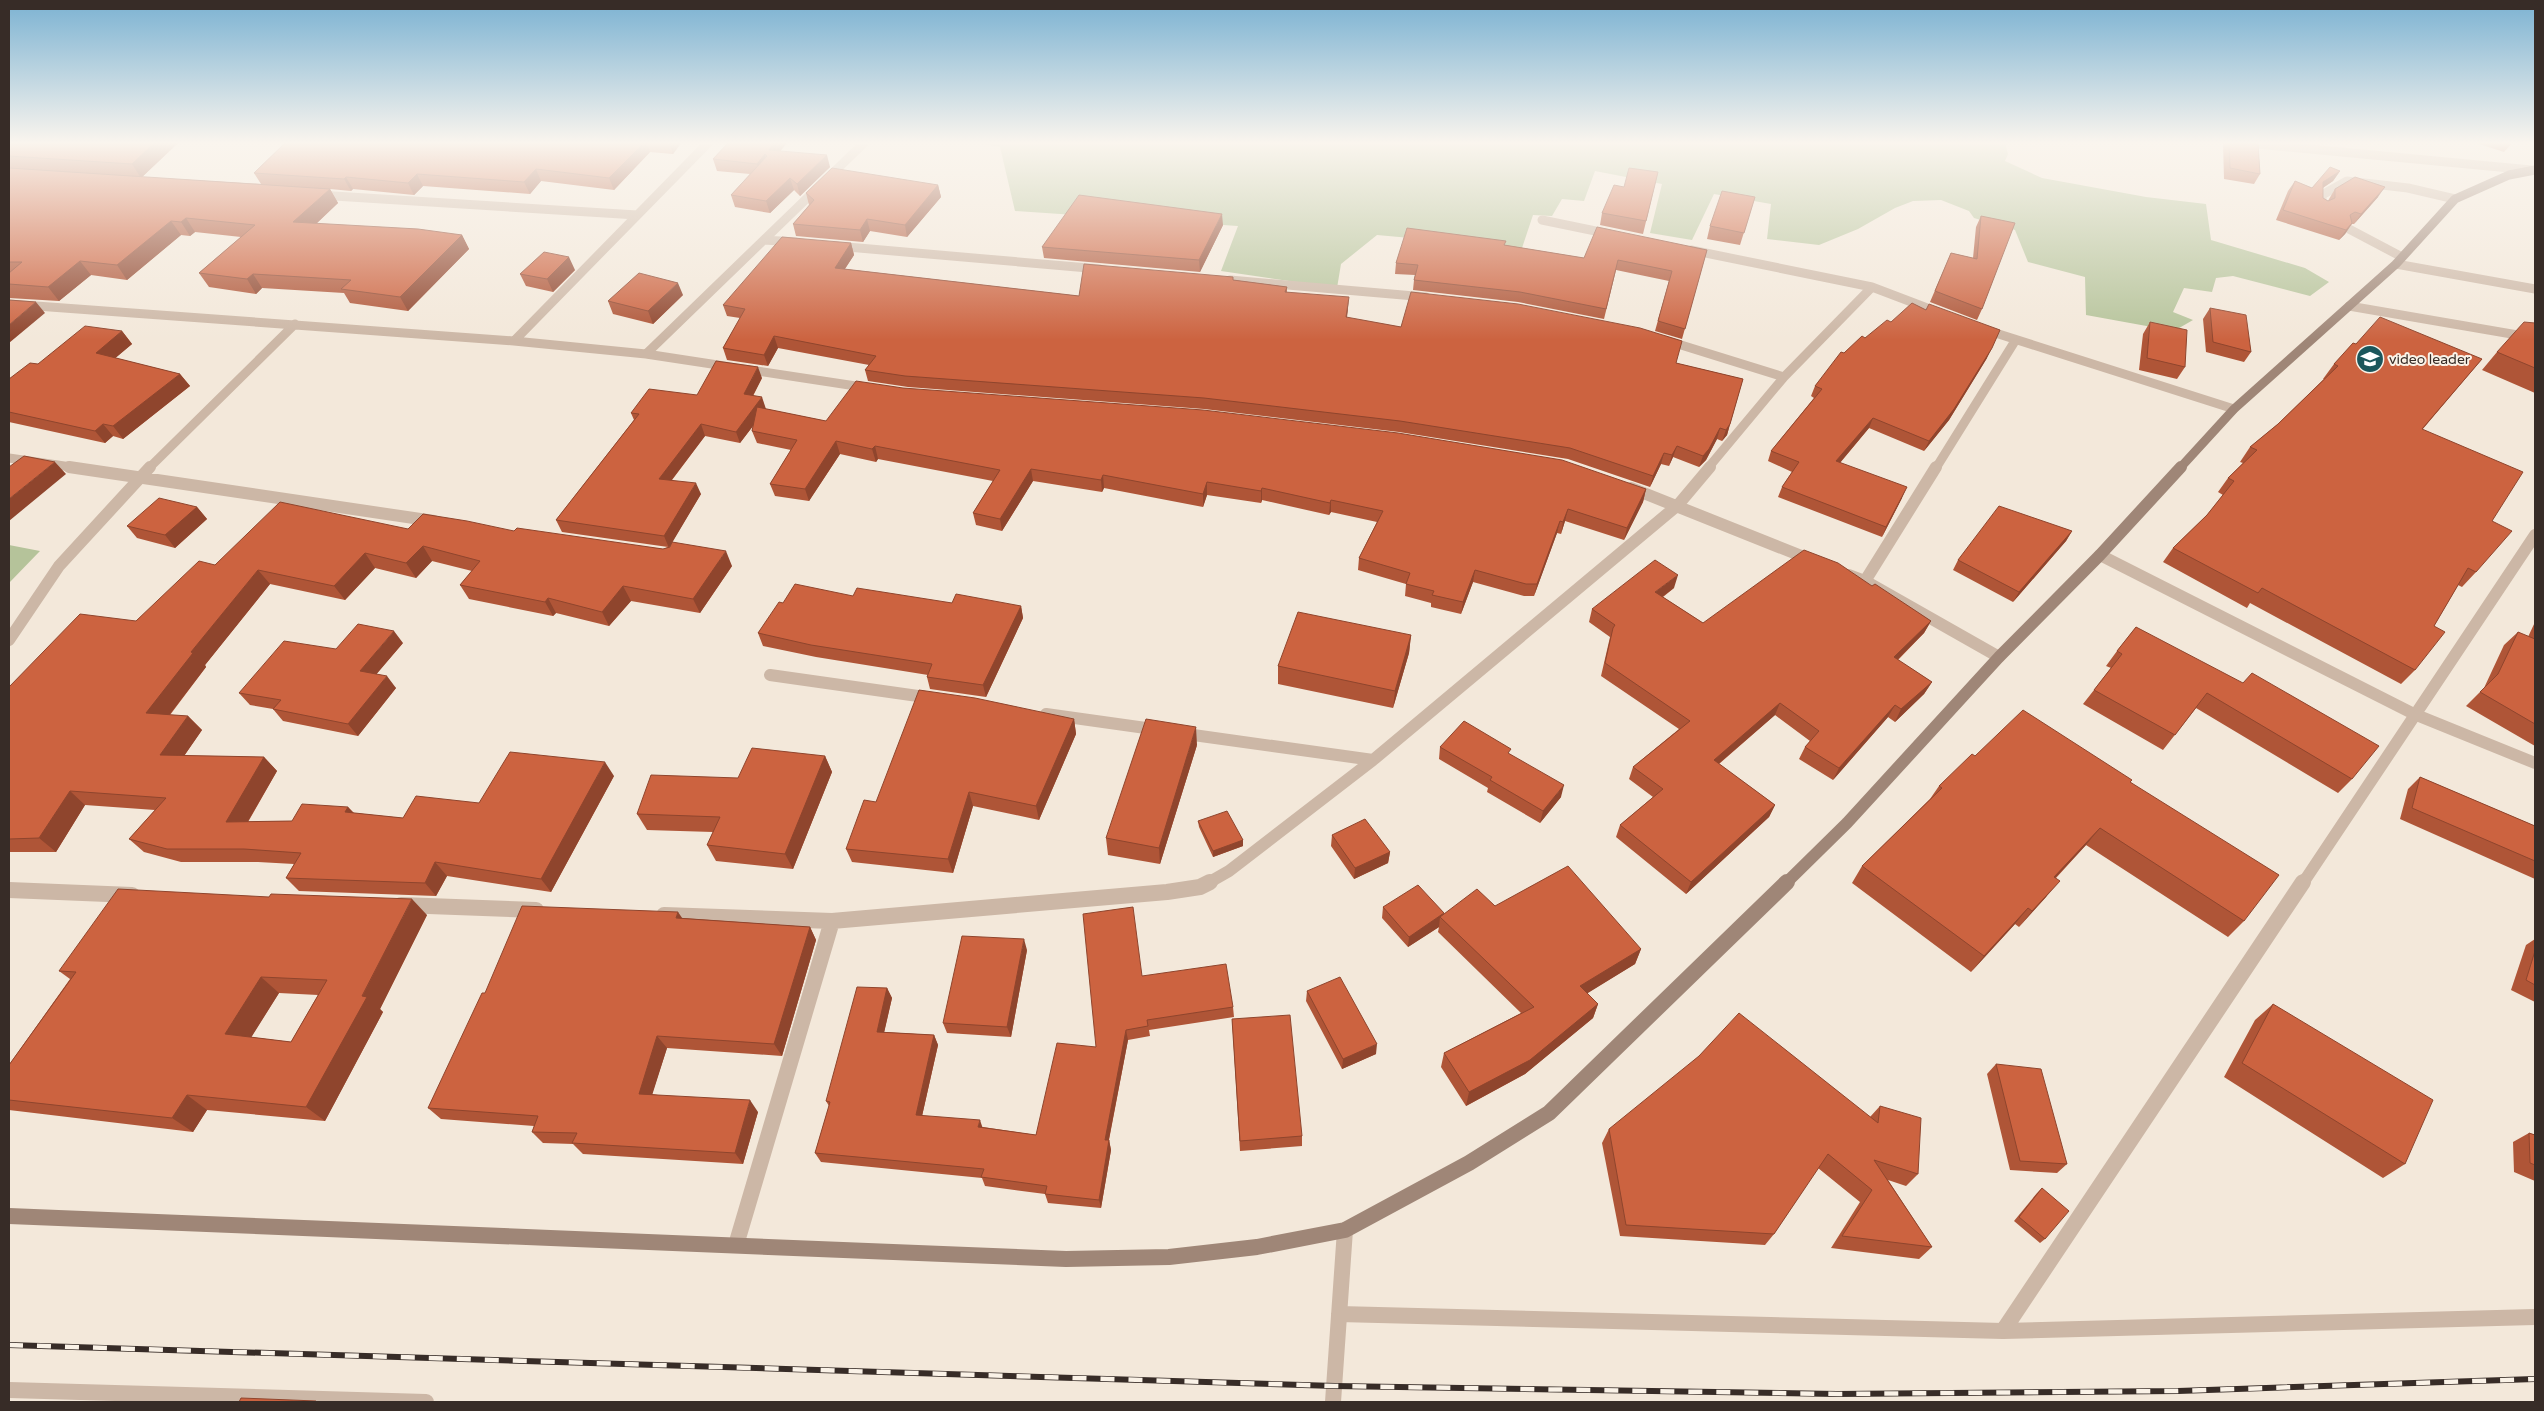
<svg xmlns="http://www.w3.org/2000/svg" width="2544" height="1411" font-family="'Varela Round',sans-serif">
<rect width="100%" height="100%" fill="#f3e8da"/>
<path fill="#b5c39a" d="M978,143H2005L2008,154L2005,161L2042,178L2146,197L2206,204L2211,240L2305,268L2329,282L2310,296L2233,276L2216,278L2212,292L2184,288L2173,312L2193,320L2174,331L2086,315L2085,277L2028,262L2015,230L1974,218L1969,211L1941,200L1913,201L1895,208L1858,229L1819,245L1767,239L1771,204L1714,194L1692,240L1650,233L1662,184L1595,171L1584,201L1562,199L1552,216L1533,215L1522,248L1377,235L1341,264L1337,288L1221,271L1238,226L1015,211L1000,147Z
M9,545L40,551L9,583Z"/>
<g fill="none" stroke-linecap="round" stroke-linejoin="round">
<path stroke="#ccb7a6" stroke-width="9" d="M2322,205V195L2347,181L2408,188L2455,199
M2349,229L2402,257"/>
<path stroke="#ccb7a6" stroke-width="9" d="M2247,143L2531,170
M318,195L637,215
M1542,220L1610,234
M764,240L796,242
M836,246L1100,269
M1691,250L1872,287L1943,314
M2396,264L2535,289
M1230,280L1426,297
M9,304L514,341L646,354L869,388
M2349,306L2535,338
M1983,329L2234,409
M1665,340L1784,377
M514,341L708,143
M646,354L864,143
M9,458L78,468
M149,468L295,324
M1708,468L1784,377L1872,287
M1936,468L2015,341"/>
<path stroke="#ccb7a6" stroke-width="12" d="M69,467L434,521
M1631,488L1814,561
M2100,555L2414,714L2535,763
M1849,575L1865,581L1999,657
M1865,581L1936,467
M9,640L59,566L150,467
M770,675L932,698
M1046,714L1160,730
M1179,733L1373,760
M1208,883L1229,871L1373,760L1678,505L1710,467
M2303,883L2535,535"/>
<path stroke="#ccb7a6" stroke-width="16" d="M9,890L132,895
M401,905L536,910
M664,915L832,921L1167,892L1200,887L1210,882
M736,1245L832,921
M1339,1314L2003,1331L2535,1317
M2003,1331L2303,882
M9,1390L426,1402
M1333,1402L1345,1230"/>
<path stroke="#9f8677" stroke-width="9" d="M2180,468L2234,409L2396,264L2455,199L2509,175L2535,170"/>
<path stroke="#9f8677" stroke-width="12" d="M1786,883L1847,823L1999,657L2100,555L2181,467"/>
<path stroke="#9f8677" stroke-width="16" d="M9,1216L1066,1259L1169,1257L1257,1247L1345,1230L1469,1163L1549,1113L1787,882"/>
<g stroke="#372c27" stroke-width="6">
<path id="rail" d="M9,1345L1335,1386L1837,1394L2178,1391L2535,1379"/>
</g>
<use href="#rail" stroke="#faf2e7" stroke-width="4.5" stroke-dasharray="14" stroke-linecap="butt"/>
</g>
<path fill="#af5537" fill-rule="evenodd" d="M9,143H178L142,177L261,184L254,173L285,143H681L673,154L650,152L614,190L541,181L530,194L423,186L414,195L353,189L351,191L330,189L338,203L316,224L462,235L469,249L408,311L350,303L344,293L262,288L256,294L209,287L199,273L241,237L195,232L190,236L181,235L127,280L91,275L59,301L9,298Z
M728,143H787L780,151L830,167L800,196L794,190L770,213L735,207L731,195L750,174L717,171L713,159Z
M2223,143H2258L2260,174L2254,184L2224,179Z
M2476,143H2512L2504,152Z
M2340,171L2333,181L2323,188V198L2328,201L2329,199L2335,189L2378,197L2354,224H2352L2345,234L2339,240L2276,220L2288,191L2295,181L2312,188Z
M1658,172L1643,234L1600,225L1602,213L1624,187Z
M938,185L941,197L907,237L870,231L863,242L796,236L793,224L809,205L806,193Z
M1755,197L1740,245L1707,239L1710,226Z
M1981,216L1982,309L1977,320L1930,302L1951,253L1973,258L1976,227Z
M1223,225L1200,272L1044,258L1042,247Z
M851,243L854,255L845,269L1079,296L1233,280L1287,287V292L1348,308L1347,318L1401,327L1676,363L1743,379L1727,435L1722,441L1717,439L1706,460L1699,467L1673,457L1669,466L1661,464L1650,487L1568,459L1399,432L1204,409L908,387L868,381L865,370L869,365L778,348L768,366L727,360L723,348L740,318L727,316L723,305Z
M1505,245L1584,258L1707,250L1682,339L1655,331L1669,281L1616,270L1604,319L1518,302L1413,290L1414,280L1415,275L1395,274L1396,263Z
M575,270L553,292L526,286L520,274Z
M683,295L653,324L613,314L608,301Z
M2210,308L2251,352L2244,362L2206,352L2203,319Z
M2150,322L2185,367L2177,379L2139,370L2143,334Z
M2535,323V393L2482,370L2497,352Z
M122,331L132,344L115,358L180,374L190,386L123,439L113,436L105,443L9,422V379L38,364Z
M1865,338L1987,358L1949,420L1924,451L1869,428L1840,463L1902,498L1882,537L1778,497L1782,487L1792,472L1768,461L1771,451L1814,398L1811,396L1815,386L1844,353Z
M2356,344L2482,359L2422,430L2492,521L2476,572L2462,587L2458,585L2434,626L2415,670L2401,684L2250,603L2247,608L2163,562L2173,548L2207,515L2223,495L2218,492L2228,478L2243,463L2240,462L2250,447L2278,424L2324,379H2323L2334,364Z
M762,378L753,396L766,409L826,421L903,388L1646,489L1643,502L1624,540L1565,521L1561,534L1557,533L1534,596H1524L1473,582L1461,614L1431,607V603L1405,596L1406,584L1358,570L1359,558L1377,522L1331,512L1329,515L1262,500L1261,503L1207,495L1203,507L1104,488L1102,492L1033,481L1002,531L976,525L973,513L993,481L878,459L876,462L840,454L809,501L775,496L770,484L791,450L757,443L752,431L753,426L740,443L705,436L672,480L701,494L669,547L732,566L700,613L631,601L609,626L556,613L553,616L469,599L460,585L472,571L432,561L416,578L375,568L345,600L270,584L205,665L206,667L170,715L188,716L202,730L184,756L264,757L277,771L248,822L292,821L348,807L354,813L403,818L614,776L551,892L447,876L436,896L299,891L286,878L294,864L258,862H181L144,852L129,839L155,810L85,805L56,852H9V687L136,621L215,565L408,529L514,531L663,549L668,547L562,532L556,520L634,420L631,413L697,395Z
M197,507L207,519L175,548L137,538L127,526Z
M2072,531L2066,541L2013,602L1953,570L1958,560Z
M1872,586L1931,621L1924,633L1898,660L1932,682L1924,694L1895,722L1888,717L1833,780L1799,759L1805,747L1810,741L1775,715L1719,764L1775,805L1769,817L1686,894L1616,837L1620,825L1653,797L1629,779L1633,767L1679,729L1601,676L1610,637L1589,622L1592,609L1674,588L1663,597L1703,623Z
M853,596L952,603L1021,606L1023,618L986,697L930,689L927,677L928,675L816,657L763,646L758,633L783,603Z
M2535,622V746L2466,706L2484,688L2504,645L2518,632L2528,637Z
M2136,627L2352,779L2338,793L2196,708L2163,750L2083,704L2094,690L2111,668L2106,666L2117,651Z
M1411,635L1409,653L1393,708L1278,684V666Z
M403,643L376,674L396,688L358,736L283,721L273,709L250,705L239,693Z
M1074,719L1076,734L1039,820L973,806L953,873L852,862L846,849L876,802Z
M1197,745L1160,864L1108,855L1106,838Z
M1440,747L1510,754L1561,797L1540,823L1487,792L1488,788L1439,759Z
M825,756L832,772L793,869L716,861L707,845L713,832L647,830L637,814L738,778Z
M1975,756L2130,782L2244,921L2228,937L2086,845L2056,878L2046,897L2019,927L2015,924L1971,972L1852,883L1862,866L1930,799L1939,786Z
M2420,777L2535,826V879L2400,819L2408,789Z
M1198,821L1243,840V846L1213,857L1199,827Z
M1332,835L1390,852L1388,863L1354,879L1331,846Z
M1495,906L1641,949L1635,964L1587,993L1598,1004L1593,1018L1525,1074L1466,1106L1441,1067L1444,1053L1521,1013L1438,932L1439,927L1408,947L1382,918L1383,907L1444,914Z
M427,915L380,1009L383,1012L325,1121L207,1110L193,1132L9,1110V1065L70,979L59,971ZM279,993L318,995L291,1042L251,1037Z
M682,918L810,927L816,940L782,1056L667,1048L652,1094L758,1112L743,1164L583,1154L573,1144L543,1143L532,1132L534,1126L441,1119L428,1108L485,993Z
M2535,939V1002L2511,990L2526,945Z
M1027,950L1011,1037L947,1033L943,1023Z
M1142,976L1233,1007L1234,1017L1149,1030L1150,1036L1128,1040L1109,1140L1111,1150L1101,1208L1048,1203L1045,1194L985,1186L982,1178L821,1162L815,1153L829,1106L826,1101L887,988L892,998L884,1032L934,1035L938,1045L922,1116L983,1127L1036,1135L1096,1047Z
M1307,991L1376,1054L1342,1069L1306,1001Z
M2273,1004L2405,1164L2383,1178L2224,1077L2255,1020Z
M1232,1019L1302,1136V1146L1240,1151Z
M1996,1064L2067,1164L2057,1173L2010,1170L1987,1074Z
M1880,1106L1918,1174L1906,1186L1888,1180L1932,1247L1919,1259L1831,1248L1860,1202L1818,1168L1774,1234L1765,1245L1620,1236L1602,1143L1609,1129L1870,1117Z
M2529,1133L2535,1135V1181L2514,1172L2513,1142Z
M2042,1188L2045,1239L2040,1243L2014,1221L2037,1193Z"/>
<path fill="#8f452d" d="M154,143H178L141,178L132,164Z
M644,143H647L650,152L614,190L609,178Z
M669,143H681L673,154Z
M774,143H787L772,161L769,150Z
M765,154L768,166L761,175L757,164Z
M827,155L830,167L800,196L797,184Z
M536,169L541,181L530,194L524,182Z
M2340,171L2333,181L2316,192L2323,182Z
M417,174L423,186L414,195L408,183Z
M346,177L353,189L351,191L344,179Z
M790,178L794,190L770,213L766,201Z
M938,185L941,197L907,237L905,225Z
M2385,187L2378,197L2354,224L2361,214Z
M330,189L338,203L302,237L293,222Z
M1222,214L1223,225L1200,272L1199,260Z
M186,218L195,232L190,236L181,222Z
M867,219L870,231L863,242L860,230Z
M171,221L181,235L127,280L117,265Z
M2352,223L2345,234L2339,240L2346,230Z
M462,235L469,249L408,311L400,297Z
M851,243L854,255L838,279L835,268Z
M569,257L575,270L553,292L547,279Z
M80,261L91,275L59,301L48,287Z
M253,274L262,288L256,294L247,279Z
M678,283L683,295L653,324L648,311Z
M1349,297L1348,308L1345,329L1346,317Z
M36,302L45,313L9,343V325Z
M122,331L132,344L106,366L96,353Z
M774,336L778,348L768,366L764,355Z
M1992,348L1987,358L1949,420L1924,451L1929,441Z
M758,367L762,378L748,405L744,394Z
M180,374L190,386L123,439L113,426Z
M762,397L766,409L740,443L736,432Z
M1873,418L1869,428L1832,472L1836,461Z
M103,424L113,436L105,443L95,431Z
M701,424L705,436L664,490L659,479Z
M1730,424L1727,435L1722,441L1726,430Z
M1720,428L1717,439L1706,460L1699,467L1703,456Z
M836,441L840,454L809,501L805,489Z
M875,446L878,459L876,462L872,449Z
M1677,446L1673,457L1669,466L1672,455Z
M1664,453L1661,464L1650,487L1653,476Z
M55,462L66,474L9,521V499Z
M1031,469L1033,481L1002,531L1000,519Z
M1103,475L1104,488L1102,492L1101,480Z
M1207,482V495L1203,507V494Z
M696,483L701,494L669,548L664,536Z
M1907,487L1902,498L1882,537L1886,527Z
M1262,488V500L1261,503V491Z
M1646,489L1643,502L1624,540L1627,528Z
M1331,500V512L1329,515L1330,503Z
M197,507L207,519L175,548L165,535Z
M1568,509L1565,521L1561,534L1563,522Z
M1560,521L1557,533L1534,596L1537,584Z
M2072,531L2066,541L2013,602L2019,592Z
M423,546L432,561L416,578L406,563Z
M726,551L732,566L700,613L693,599Z
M365,553L375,568L345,600L334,586Z
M258,570L270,584L205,665L206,667L160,727L146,713L191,652Z
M1475,570L1473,582L1461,614L1463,602Z
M1678,575L1674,588L1651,605L1655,592Z
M623,586L631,601L609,626L602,612Z
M548,598L556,613L553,616L545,602Z
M1021,606L1023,618L986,697L983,685Z
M1931,621L1924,633L1887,670L1894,657Z
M394,631L403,643L369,683L360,671Z
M1411,635L1409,653L1393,708L1395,691Z
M387,676L396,688L358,736L348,724Z
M1932,682L1924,694L1895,722L1901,709Z
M1780,703L1775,715L1709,772L1714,760Z
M1895,705L1888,717L1833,780L1839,768Z
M188,716L202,730L175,769L160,755Z
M1074,719L1076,734L1039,820L1036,806Z
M1196,727L1197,745L1160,864L1159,848Z
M825,756L832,772L793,869L785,854Z
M264,757L277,771L240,835L226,822Z
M605,762L614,776L551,892L541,879Z
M1564,785L1561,797L1540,823L1543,811Z
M70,791L85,805L56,852L39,838Z
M969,792L973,806L953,873L948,859Z
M1775,805L1769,817L1686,894L1691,882Z
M348,807L360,820L345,812Z
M2100,828L2086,845L2041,893L2054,877Z
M1243,840V846L1213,857V851Z
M1390,852L1388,863L1354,879L1355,868Z
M435,862L447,876L436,896L425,883Z
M2060,881L2046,897L2019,927L2032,911Z
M412,899L427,915L380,1009L383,1012L325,1121L306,1107Z
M2028,908L2015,924L1971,972L1984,956Z
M678,912L687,925L676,918Z
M1444,913L1440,917L1439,927L1408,947L1409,937Z
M810,927L816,940L782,1056L774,1044Z
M1024,939L1027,950L1011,1037L1007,1027Z
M1641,949L1635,964L1575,1001L1580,986Z
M261,977L279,993L244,1049L225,1034Z
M887,988L892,998L882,1042L877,1032Z
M1598,1004L1593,1018L1525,1074L1466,1106L1469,1092Z
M1126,1030L1128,1040L1107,1149L1105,1140Z
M934,1035L938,1045L920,1125L916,1115Z
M657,1036L667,1048L649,1105L639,1094Z
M1377,1044L1376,1054L1342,1069L1343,1059Z
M187,1095L207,1110L193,1132L172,1118Z
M750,1100L758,1112L743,1164L735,1153Z
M980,1120L983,1129L978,1127Z
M1109,1140L1111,1150L1101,1208L1099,1200Z"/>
<path fill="#cc6340" stroke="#8f452d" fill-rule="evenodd" d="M9,143H154L132,164L9,156Z
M285,143H644L609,178L536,169L524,182L417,174L408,183L346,177L344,179L254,173Z
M728,143H774L769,150L827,155L797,184L790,178L766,201L731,195L767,156L765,154L757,164L713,159Z
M2229,143H2258L2260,174L2230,168Z
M2330,167L2340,171L2323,182V198L2328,201L2335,198V189L2355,177L2385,187L2361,214L2355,212L2350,215L2352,223L2346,230L2283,210L2295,181L2312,188Z
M9,168L330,189L293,222L418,229L462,235L400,297L341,289L351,280L253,274L247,279L199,273L255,225L186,218L181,222L171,221L117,265L80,261L48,287L9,284V273L22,262H9Z
M832,168L938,185L905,225L867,219L860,230L793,224L814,200L806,193Z
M1629,168L1658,172L1646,221L1602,213L1614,185L1624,187Z
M1722,191L1755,197L1744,233L1710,226Z
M1079,195L1222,214L1199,260L1042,247Z
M1981,216L2015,223L1982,309L1935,291L1951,253L1977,259Z
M1597,227L1707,250L1685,329L1658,321L1672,271L1618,260L1606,309L1520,292L1414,280L1418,265L1396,263L1407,228L1506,241L1504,245L1584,258Z
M782,237L851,243L835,268L1079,296L1084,264L1233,277V280L1287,287L1285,292L1349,297L1346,317L1401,327L1411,292L1518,304L1640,328L1682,341L1676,363L1743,379L1730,424L1726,430L1720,428L1709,449L1703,456L1677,446L1672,455L1664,453L1653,476L1570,448L1400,421L1204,398L905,376L865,370L876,356L774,336L764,355L723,348L745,309L723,305Z
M544,252L569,257L547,279L520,274Z
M639,273L678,283L648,311L608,301Z
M9,300L36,302L9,325Z
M1912,303L1926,310L1929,304L2000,330L1992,348L1954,409L1929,441L1873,418L1836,461L1907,487L1886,527L1782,487L1799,462L1771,451L1822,389L1815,386L1841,352L1844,353L1862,336L1865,338L1887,320L1891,322Z
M2210,308L2246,315L2251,352L2213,342Z
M2380,317L2482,359L2422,429L2523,472L2492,521L2512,531L2476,572L2468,568L2434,626L2445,632L2415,670L2262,588L2258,593L2173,548L2207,515L2234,481L2228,478L2257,450L2250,447L2278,424L2338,366L2334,364L2353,343L2356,344Z
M2150,322L2187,330L2185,367L2147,358Z
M2524,322L2535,323V368L2497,352Z
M85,326L122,331L96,353L180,374L113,426L103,424L95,431L9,412V379L30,363L38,364Z
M716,361L758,367L744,394L762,397L736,432L701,424L659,479L696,483L664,536L556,520L639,414L631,413L649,389L697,395Z
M856,381L903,388L1203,410L1398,433L1562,460L1646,489L1627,528L1568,509L1563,522L1560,521L1537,584H1526L1475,570L1463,602L1432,595L1434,591L1406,584L1410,573L1359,558L1383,511L1331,500L1330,503L1262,488L1261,491L1207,482L1203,494L1103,475L1101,480L1031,469L1000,519L973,513L1000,470L875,446L872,449L836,441L805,489L770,484L797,440L752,431L757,407L826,421Z
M24,456L55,462L9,499V467Z
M159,498L197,507L165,535L127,526Z
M280,502L408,529L423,514L467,521L514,531L517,528L663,549L670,547L672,542L726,551L693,599L623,586L602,612L548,598L545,602L460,585L480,561L423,546L406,563L365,553L334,586L258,570L191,652L193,653L146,713L188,716L160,755L264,757L226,822L292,821L302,804L348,807L345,812L403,818L416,796L479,803L510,752L605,762L541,879L435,862L425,883L286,878L301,853L244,849H167L129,839L166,798L70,791L39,838L9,839V687L80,614L136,621L199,561L215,565Z
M1999,506L2072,531L2019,592L1958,560Z
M1804,550L1838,563L1872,586L1875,584L1931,621L1894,657L1932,682L1901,709L1895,705L1839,768L1805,747L1819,731L1780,703L1714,760L1775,805L1691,882L1620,825L1663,789L1633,767L1690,721L1605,663L1613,628L1615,625L1592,609L1655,560L1678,575L1655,592L1703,623Z
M795,584L853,596L857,588L952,603L956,594L1021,606L983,685L927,677L932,664L811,645L758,633L779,602L783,603Z
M1298,612L1411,635L1395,691L1278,666Z
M358,624L394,631L360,671L387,676L348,724L273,709L281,700L239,693L284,641L336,649Z
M2136,627L2243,683L2252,673L2379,746L2352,779L2207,693L2175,735L2094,690L2122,654L2117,651Z
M2518,632L2535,639V638V724L2480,692L2498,674Z
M919,690L975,698L1074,719L1036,806L969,792L948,859L846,849L864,800L876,802Z
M2023,710L2132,780L2130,782L2279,875L2244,921L2100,828L2054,877L2060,881L2032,911L2028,908L1984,956L1862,866L1942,788L1939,786L1972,754L1975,756Z
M1146,719L1196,727L1159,848L1106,838Z
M1464,721L1511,749L1508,753L1564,785L1543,811L1490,780L1492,777L1440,747Z
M752,748L825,756L785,854L707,845L720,817L637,814L651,775L738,778Z
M2420,777L2535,826V861L2412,808Z
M1227,811L1243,840L1213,851L1198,821Z
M1365,819L1390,852L1355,868L1332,835Z
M1568,866L1641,949L1580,986L1598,1004L1530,1060L1469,1092L1444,1053L1534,1007L1440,917L1477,889L1495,906Z
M1418,885L1444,913L1409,937L1383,907Z
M118,889L269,897L271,894L412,899L362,996L367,997L306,1107L187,1095L172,1118L9,1100V1065L76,972L59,971ZM261,977L327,980L291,1042L225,1034Z
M522,906L678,912L676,918L810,927L774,1044L657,1036L639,1094L750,1100L735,1153L572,1143L577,1133L532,1132L538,1116L428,1108L482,993H485Z
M1133,907L1142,976L1226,964L1233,1007L1147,1020L1148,1026L1126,1030L1105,1140H1109L1099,1200L1045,1194L1047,1186L981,1177L984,1169L815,1153L830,1102L826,1101L857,987L887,988L877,1032L934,1035L916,1115L980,1120L978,1127L1036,1135L1057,1043L1096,1047L1083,914Z
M962,936L1024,939L1007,1027L943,1023Z
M2535,951V985L2526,980Z
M1340,977L1377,1044L1343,1059L1307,991Z
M2273,1004L2433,1100L2405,1164L2242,1063Z
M1739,1013L1878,1123L1880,1106L1921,1118L1918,1174L1874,1160L1932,1247L1842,1236L1872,1190L1828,1154L1774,1234L1626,1225L1609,1129L1699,1056Z
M1290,1015L1302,1136L1240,1141L1232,1019Z
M1996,1064L2041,1069L2067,1164L2020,1161Z
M2529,1133L2535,1135V1165L2530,1163Z
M2042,1188L2069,1211L2045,1239L2019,1217Z
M241,1398L316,1401V1402H239Z"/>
<linearGradient id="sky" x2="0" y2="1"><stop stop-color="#7bb2d2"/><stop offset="0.42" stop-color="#faf5ee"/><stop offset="1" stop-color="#faf5ee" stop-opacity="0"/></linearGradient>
<rect width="2544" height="340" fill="url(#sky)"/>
<defs>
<g id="school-disc" transform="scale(1.4375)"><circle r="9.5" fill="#1b565b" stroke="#faf2e7"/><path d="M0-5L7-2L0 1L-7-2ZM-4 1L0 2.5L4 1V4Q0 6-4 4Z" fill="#fff"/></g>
</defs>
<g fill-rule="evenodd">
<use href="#school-disc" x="2370" y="359"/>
</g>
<g text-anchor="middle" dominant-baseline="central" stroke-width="4" stroke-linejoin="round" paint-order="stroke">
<g font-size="14" fill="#372c27" stroke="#faf2e7" text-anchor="start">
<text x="2389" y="359">video leader</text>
</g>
</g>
<rect width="2544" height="1411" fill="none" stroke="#372c27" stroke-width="20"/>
</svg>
